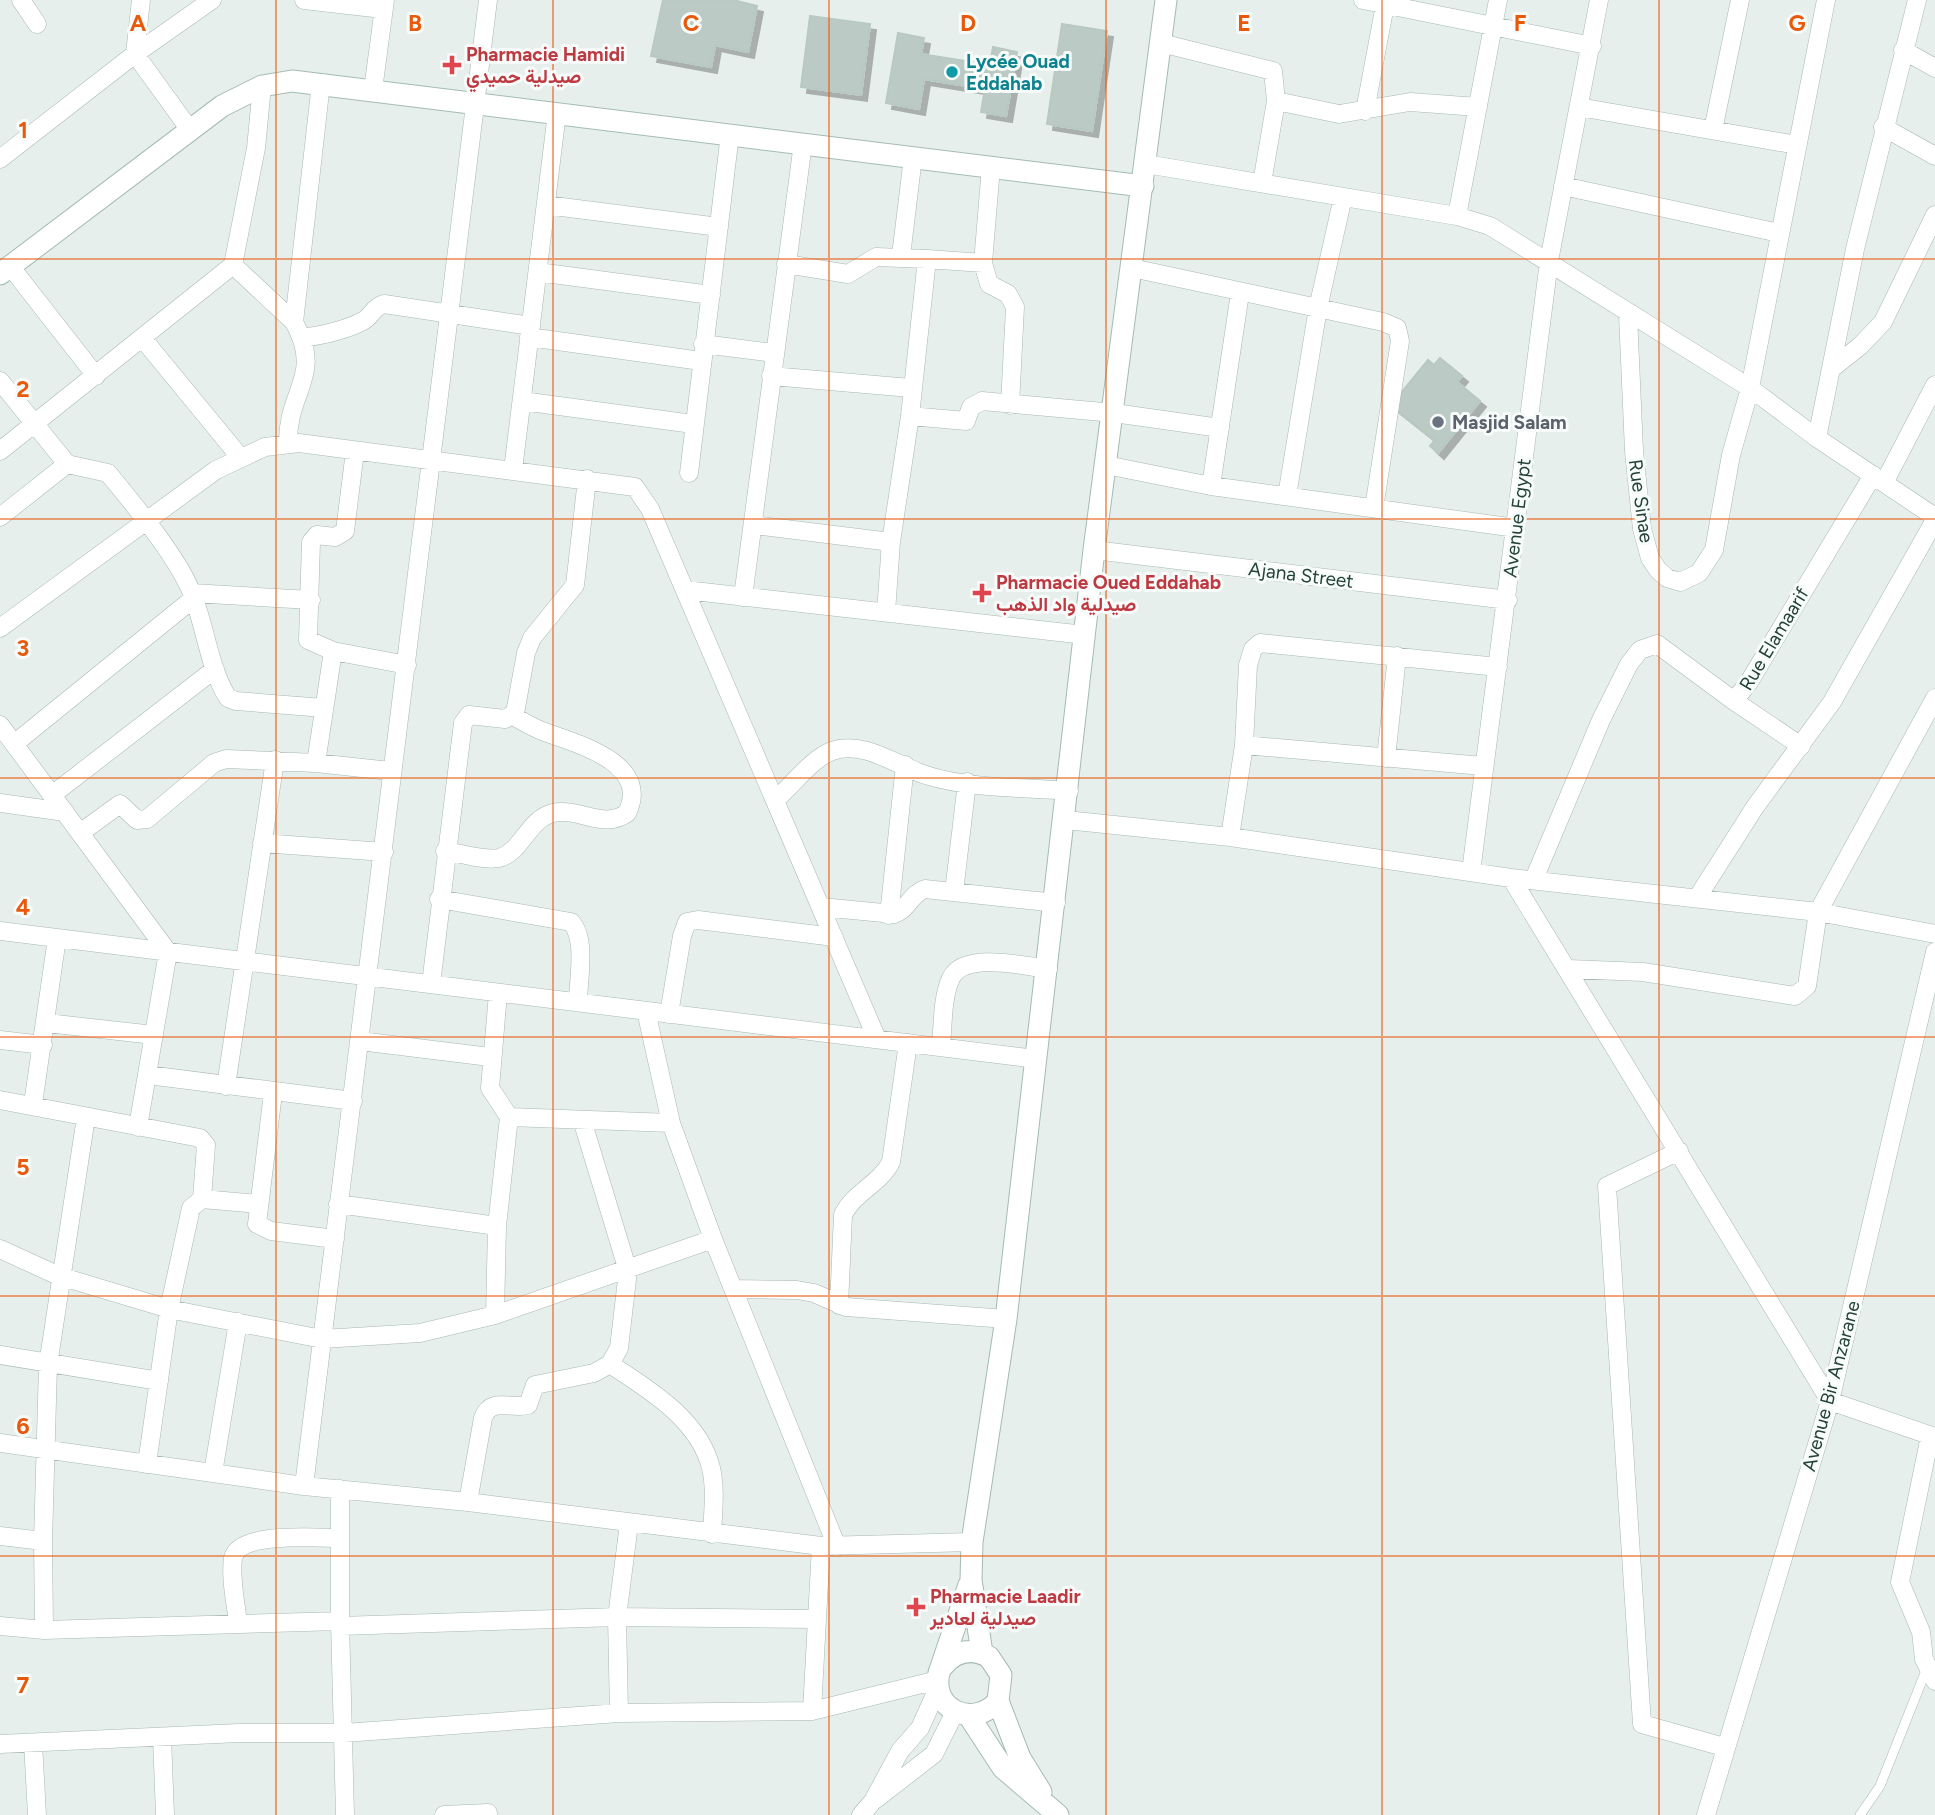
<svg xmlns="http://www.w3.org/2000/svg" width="1935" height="1815" font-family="Figtree,Vazirmatn,sans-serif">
<defs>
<filter id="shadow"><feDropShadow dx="6" dy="6" stdDeviation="0" flood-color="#0004"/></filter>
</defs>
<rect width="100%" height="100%" fill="#e6efeb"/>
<path fill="#bbcac4" stroke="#b8c9c2" stroke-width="2" filter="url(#shadow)" d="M663,0H733L757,6L748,52L715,45L711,67L651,56Z
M810,16L870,24L861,95L801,87Z
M1062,24L1107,31L1092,131L1047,124Z
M898,33L924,38L921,54L990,65L993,47L1017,52L1006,116L981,112L985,89L924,79L919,109L886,103Z
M1440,358L1462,376L1457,382L1480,401L1438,453L1430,446L1435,440L1391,405L1428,360L1434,365Z"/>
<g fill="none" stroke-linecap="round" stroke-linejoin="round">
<g stroke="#a8b8b2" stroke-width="10">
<path id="lane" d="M1860,1815L1880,1786L1927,1668"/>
</g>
<g stroke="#a8b8b2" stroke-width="19">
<path id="street" d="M21,0L37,24
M141,0L135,54L190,130
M304,0L383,9
M1363,0L1592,46
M1161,43L1273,71L1276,101L1262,183
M1903,50L1935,68
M262,86L256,148L233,265L294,322
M373,90L385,0
M1276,101L1339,114L1410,102L1478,107
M1579,107L1797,145
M1365,111L1385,5
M1883,127L1935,156
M1713,130L1740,0
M0,159L135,54L212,0
M1146,164L1457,216L1490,226L1750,388L1817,438L1935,517
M991,167L983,263L989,284L1008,294L1015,307L1010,405
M1563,186L1779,233
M546,205L719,227
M1457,216L1498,0
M901,256L913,157
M927,259L983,263
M786,264L848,274L876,257L927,259L910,416L891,542L886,612
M10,266L96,376
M1132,268L1383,322L1397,328L1400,341L1374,508
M538,272L711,295
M1628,315L1634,451L1642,529L1650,558L1658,570L1667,578L1680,582L1699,573L1714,550L1731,455L1750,388L1826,0
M529,337L701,361
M303,338C323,335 344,331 363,321C372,316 373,307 384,304L531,326
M143,339L240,457
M703,344L774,353
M1831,369L1860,346L1883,322L1935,215
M771,376L911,388
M0,381L67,464L108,473C134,505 179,558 193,596C206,629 209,668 228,698L236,701L324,708
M522,401L693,424
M910,416L966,421L971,407L982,401L1114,413L1220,428
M1817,438L1855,249L1917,0
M288,444C287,389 324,377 294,322L321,83
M0,451L233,265
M355,451L345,531L335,537L317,535L311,542L308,640L333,651L407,665
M1106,465L1211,486L1516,528
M513,470L557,113
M689,473L730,134
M1884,483L1935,385
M1211,486L1240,293
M1287,496L1318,308L1343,197
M0,517L67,464
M754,525L891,542
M1094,550L1508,600
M685,590L1085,635
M192,593L311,600
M743,597L803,143
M0,628L216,470L265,447L299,443L635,487L650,509L877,1039
M1734,701L1801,746
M0,725L168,952L138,1127
M14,744L194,598
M1244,745L1483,766
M1386,758L1397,656
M316,763L333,651
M52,795L215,669
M775,800C792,786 811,759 832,751C864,739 900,768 929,776C972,789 1024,787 1069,791
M0,803L65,812
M1066,820L1230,837L1511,878L1818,912L1935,934
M80,833L120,804L137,820L147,819L214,763L226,759L316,763L390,771
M1230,837L1244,745L1248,665L1253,649L1260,643L1498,667
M262,843L384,852
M445,851C461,853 483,861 499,858C522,852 528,819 553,813C578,807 604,830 627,813C652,762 574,743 542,731C532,727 522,721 513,716
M1471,872L1549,261L1599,0
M1511,878L1830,1401L1935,1437
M1534,879L1601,720L1629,664L1640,650L1657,644L1734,701L1749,682L1873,475
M954,892L967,782
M1697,898L1755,807L1832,702L1935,520
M439,899L571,922C587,939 578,981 578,1002
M821,907L894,914C908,910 910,894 925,889L1056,903
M889,915L905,765
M0,931L1036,1059
M1569,969L1643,972L1795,996L1807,986L1818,912L1935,698
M431,984L463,723L469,715L505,719L515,713L526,653L532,638L575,585L587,479
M498,993L490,1088L509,1117L671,1123
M646,1011L671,1123L713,1239L837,1547
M669,1014L682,936L687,922L698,920L834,937
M47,1023L154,1035
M0,1040L43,1045
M360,1041L490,1057
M941,1047C943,1026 942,997 951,978C964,951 1024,966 1048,969
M148,1075L353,1101
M226,1086L275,760
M273,1093L257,1224L271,1231L335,1239
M0,1100L200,1138L206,1145L202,1199
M33,1104L57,938
M1679,1151L1607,1186L1642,1724L1724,1747
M338,1204L497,1226
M0,1249L59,1276L169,1309L322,1339L420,1333L495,1315L713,1239
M734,1289L797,1290L814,1293L846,1307L1006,1319
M839,1305L843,1215C853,1193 880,1184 891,1162L908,1043
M495,1315L497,1226L509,1117
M0,1355L159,1381
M610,1364C649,1390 699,1419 711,1468C716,1489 713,1512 712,1534
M1930,1436L1900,1582L1921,1632L1924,1659L1935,1681
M0,1443L304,1486L468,1502L821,1546L972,1542
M147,1464L169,1309L191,1208L202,1199L258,1204
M213,1473L238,1322
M304,1486L488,0
M340,1489V1621L345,1815
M468,1502L483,1418C491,1396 511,1410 528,1405L535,1385L594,1373L610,1364L619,1348L628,1271L582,1120
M0,1536L43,1541
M238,1624C236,1603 230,1579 233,1558C239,1531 318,1538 340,1538
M0,1626L44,1630L340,1621
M340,1626L617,1617L816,1619
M44,1630L43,1541L48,1365L86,1117
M812,1711L821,1546
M619,1713L617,1617L629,1524
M162,1737L165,1815
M33,1743L37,1815
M0,1744L239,1733H344L619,1713L812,1711L938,1680
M876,1799L934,1754L955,1712
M444,1815L488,1813
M861,1815L873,1801L900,1751L920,1728L938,1688
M1706,1815L1830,1401L1935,952"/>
</g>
<g stroke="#a4bbb3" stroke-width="23">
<path id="secondary" d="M0,274L222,106L262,86L292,81L1143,186
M982,1653L971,1580L972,1542L1006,1319L1094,550L1166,0
M943,1666C955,1651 971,1647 989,1657L1001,1675L998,1701C974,1729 930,1710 939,1673L969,1585
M998,1701L1020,1758L1041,1792
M969,1716L1003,1768L1058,1815"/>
</g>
<use href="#lane" stroke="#fff" stroke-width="9"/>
<use href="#street" stroke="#fff" stroke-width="18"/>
<use href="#secondary" stroke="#fff" stroke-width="21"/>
</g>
<path fill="none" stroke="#e8590c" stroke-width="2" stroke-opacity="0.55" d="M276,0V1815M553,0V1815M829,0V1815M1106,0V1815M1382,0V1815M1659,0V1815M0,259H1935M0,519H1935M0,778H1935M0,1037H1935M0,1296H1935M0,1556H1935"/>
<g fill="#e0444e" stroke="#f7fbf9" stroke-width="2.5">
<path d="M448.5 54.5h7v7h7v7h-7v7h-7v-7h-7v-7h7z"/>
<path d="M978.5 582.5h7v7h7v7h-7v7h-7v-7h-7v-7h7z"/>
<path d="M912.5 1596.5h7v7h7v7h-7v7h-7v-7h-7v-7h7z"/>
</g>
<circle fill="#0f9aa8" stroke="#f7fbf9" stroke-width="2.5" cx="952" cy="72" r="7"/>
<circle fill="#6b7280" stroke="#f7fbf9" stroke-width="2.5" cx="1438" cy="422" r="7"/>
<g text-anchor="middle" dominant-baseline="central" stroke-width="6" stroke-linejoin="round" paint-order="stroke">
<g font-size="19" font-weight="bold" fill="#be3a42" stroke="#f7fbf9" text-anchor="start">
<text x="466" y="54">Pharmacie Hamidi<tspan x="466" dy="22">صيدلية حميدي</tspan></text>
<text x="996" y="582">Pharmacie Oued Eddahab<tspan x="996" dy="22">صيدلية واد الذهب</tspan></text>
<text x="930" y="1596">Pharmacie Laadir<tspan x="930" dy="22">صيدلية لعادير</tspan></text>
</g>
<g font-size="19" font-weight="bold" fill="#0d838f" stroke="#f7fbf9" text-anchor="start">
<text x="966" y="61">Lycée Ouad<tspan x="966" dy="22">Eddahab</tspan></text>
</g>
<g font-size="19" font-weight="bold" fill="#5b616d" stroke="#f7fbf9" text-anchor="start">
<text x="1452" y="422">Masjid Salam</text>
</g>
<g font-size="19" fill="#24423a" stroke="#f7fbf9">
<text transform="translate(1641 501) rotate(82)">Rue Sinae</text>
<text transform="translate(1517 518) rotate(-83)">Avenue Egypt</text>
<text transform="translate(1301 575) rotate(7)">Ajana Street</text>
<text transform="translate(1774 639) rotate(-59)">Rue Elamaarif</text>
<text transform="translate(1831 1386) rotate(-75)">Avenue Bir Anzarane</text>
</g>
</g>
<g font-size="23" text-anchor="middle" font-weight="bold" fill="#e8590c" stroke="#f7fbf9" stroke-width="6" stroke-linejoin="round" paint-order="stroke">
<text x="138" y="31">A</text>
<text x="415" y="31">B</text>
<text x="691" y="31">C</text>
<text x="968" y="31">D</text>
<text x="1244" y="31">E</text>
<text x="1520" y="31">F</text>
<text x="1797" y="31">G</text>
<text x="23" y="138">1</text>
<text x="23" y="397">2</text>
<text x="23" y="656">3</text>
<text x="23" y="915">4</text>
<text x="23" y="1175">5</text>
<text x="23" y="1434">6</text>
<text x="23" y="1693">7</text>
</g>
</svg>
